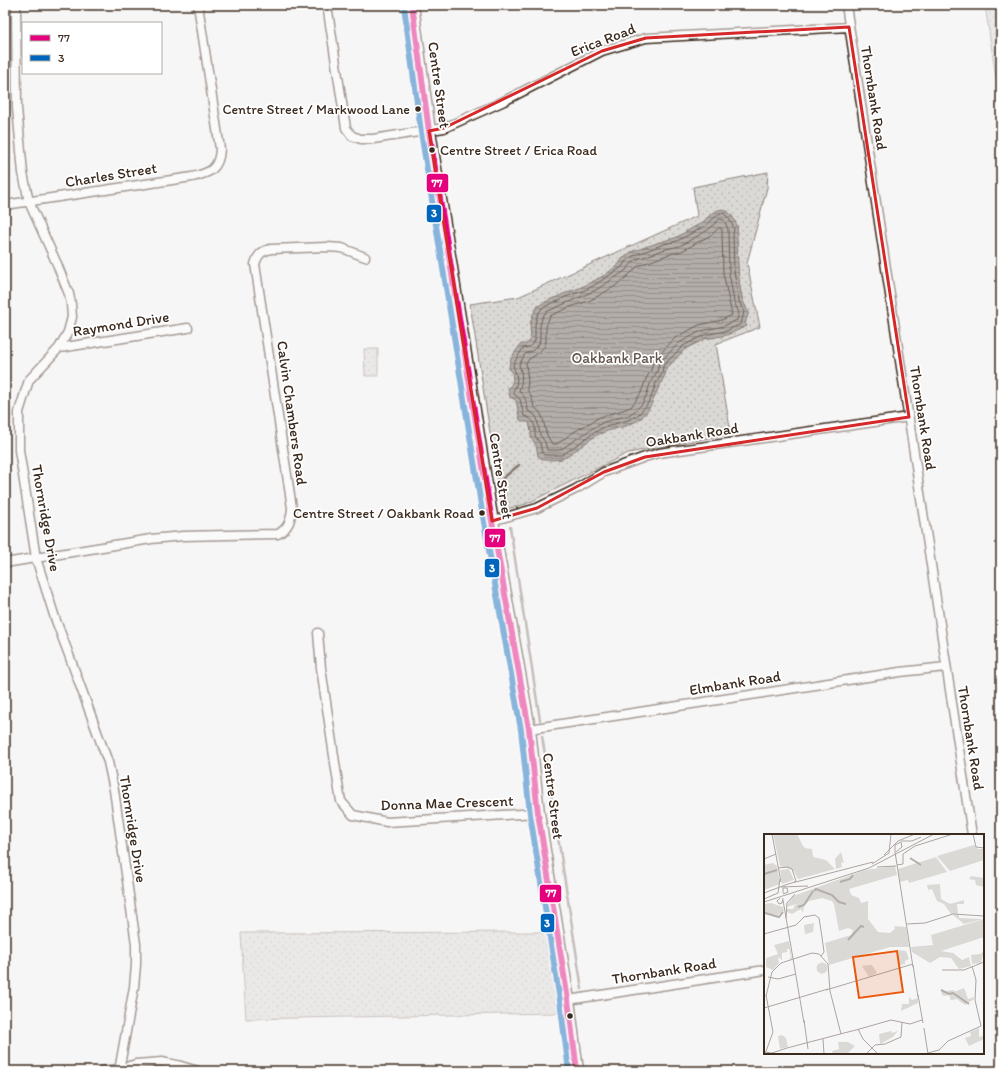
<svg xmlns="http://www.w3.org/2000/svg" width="1006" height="1076" font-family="Itim,sans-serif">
<defs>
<pattern id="grass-dots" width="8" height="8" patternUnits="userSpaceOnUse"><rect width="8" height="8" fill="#dbd9d6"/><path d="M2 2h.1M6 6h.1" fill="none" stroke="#bdbab7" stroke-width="1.8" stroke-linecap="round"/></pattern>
<pattern id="water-rules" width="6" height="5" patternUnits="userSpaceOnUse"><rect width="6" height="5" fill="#b4aeaa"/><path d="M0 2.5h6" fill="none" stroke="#948e8a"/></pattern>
</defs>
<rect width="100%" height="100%" fill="#f7f6f6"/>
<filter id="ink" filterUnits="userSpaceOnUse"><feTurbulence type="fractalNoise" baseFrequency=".025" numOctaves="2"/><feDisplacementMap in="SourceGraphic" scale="8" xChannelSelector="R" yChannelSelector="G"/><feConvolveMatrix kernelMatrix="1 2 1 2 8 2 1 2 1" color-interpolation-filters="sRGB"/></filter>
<g filter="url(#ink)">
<path fill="url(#grass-dots)" stroke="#8b827a" d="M985,5H1001V111Z
M768,172L767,188L747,263L760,327L716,344L731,434L628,453L526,504L502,510L470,304L518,297L697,216L693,187Z
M364,349H378V376H365Z
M546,932L557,997V1013L246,1019L241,933Z"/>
<path fill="url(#water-rules)" stroke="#847972" d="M724,209C730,212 735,219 737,226C738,229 737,234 737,238C738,256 737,299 749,312L745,323L747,326L727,335L705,339L685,349L667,368C666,375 663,378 660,385C654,396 652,408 642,417C630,428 611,428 597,435C591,439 565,458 562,459C557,460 550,460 544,460L538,456L536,445L531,438V432L529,422H523L520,420L516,400L510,397L508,388C514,384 513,378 512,371L509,369C509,359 515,352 521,344H527L531,339L530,325L533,314L538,306L551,299L557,297L563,294L582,287L605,275L619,264L622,259L631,252L663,241L675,238L703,222L711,214L718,210Z"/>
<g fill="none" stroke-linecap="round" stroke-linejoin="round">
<path stroke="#6b5f56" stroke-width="1" d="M723,213L728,217L734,228L733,235L734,271L739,301L744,312L741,324L726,331L704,335L683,346L663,366L662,374L656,383L651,398L646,406L639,414L631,419L605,427L595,432L562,455H544L542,453L540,443L535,436C536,426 534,418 524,416L520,399L514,394L513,391C520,381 516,375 513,365L523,348L529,347L535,341V325L537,316L542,308L552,303L559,301L565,297L583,291L593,286L622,267L625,262L633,256L664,244L677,241L705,226L719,214Z
M720,219L724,220L728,229L729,272L734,302L739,313L737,320L724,326L701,331L679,343L659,363L657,372L651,381L646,396L642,404L636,410L629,415L604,422L593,428L560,450H547L545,442L540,435L537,418L534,414L528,411C527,403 526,397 519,391C522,382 523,374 519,365L525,354L532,351L539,344L540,339V326L542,318L546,312L596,290L625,271L635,260L666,249L680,246L708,230Z
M719,228H721L722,230L723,273L732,315L722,320L699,325L675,338L654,360L651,370L646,379L641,393L632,406L626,409L600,417L572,433L557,444H552C550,440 547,436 546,432C543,421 544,414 534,407L532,398L527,389L528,382L526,364L529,359L536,355L545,346L546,340V327L550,316L570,307L589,301L614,287L629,275L638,266L667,255L682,251L711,235Z"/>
<path stroke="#847972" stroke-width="2.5" d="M506,504L502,479L519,465
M510,527L540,720
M542,736L582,989"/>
<g stroke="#3b2a1e" stroke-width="11">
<path id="street" d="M16,5L17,108L23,173L29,202L57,264L69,294L71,304L72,317L68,332L59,348L29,380L19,412V450L36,558L55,618L69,655L108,762L114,790L136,944V965L134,987L119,1071
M327,5L346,128L352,136L361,139H373L444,128L504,101L602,51L646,38L849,27
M846,5L972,835
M5,205L192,177C210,173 219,169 220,149L198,5
M59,348L188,328
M492,521L537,508L576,489L604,472L645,457L659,453L909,417
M5,563L151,539L183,536L278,534C289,528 291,519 292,508L255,264C258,255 261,251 271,249L327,247L342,248L365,257
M318,633L321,668L339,790L341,801L353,815L387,822L538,813
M529,729L900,672L946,667
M568,1000L765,970
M101,1071L119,1069L136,1064L162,1062L181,1066L198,1071"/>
</g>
<g stroke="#3b2a1e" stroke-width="15">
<path id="secondary" d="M412,5L429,131L490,510L529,729L538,813L568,1000L577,1071"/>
</g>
<use href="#street" stroke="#fff" stroke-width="8"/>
<use href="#secondary" stroke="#fff" stroke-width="12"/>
<g stroke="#fff" stroke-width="9">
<path id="bus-1" d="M412,5L429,131L490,510L529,729L538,813L568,1000L577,1071"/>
</g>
<g stroke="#fff" stroke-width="9">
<path id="bus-2" d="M404,6L421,132L482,511L521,730L530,814L560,1001L569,1071"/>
</g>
<use href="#bus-1" stroke="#e5007d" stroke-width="6"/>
<use href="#bus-2" stroke="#0065bd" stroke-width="6"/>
</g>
</g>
<path d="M0 0H1006V1076H0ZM849,27L909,417L645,457L604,472L537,508L492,521L429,131L444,128L602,51L646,38Z" fill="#f7f6f6" fill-opacity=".55" fill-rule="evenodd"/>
<path fill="none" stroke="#d62828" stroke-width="3" stroke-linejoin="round" d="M849,27L909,417L645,457L604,472L537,508L492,521L429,131L444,128L602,51L646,38Z"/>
<g fill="#3b2a1e" stroke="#fff" stroke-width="1.5">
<circle cx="418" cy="109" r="3.5"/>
<circle cx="432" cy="150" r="3.5"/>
<circle cx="482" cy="513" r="3.5"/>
<circle cx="570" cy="1016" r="3.5"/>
</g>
<g text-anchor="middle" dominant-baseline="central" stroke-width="3.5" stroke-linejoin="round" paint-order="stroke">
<g font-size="14" fill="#3b2a1e" stroke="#fff" text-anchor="end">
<text x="410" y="109">Centre Street / Markwood Lane</text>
<text x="440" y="150" text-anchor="start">Centre Street / Erica Road</text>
<text x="474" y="513">Centre Street / Oakbank Road</text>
</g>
<g font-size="15" fill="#3b2a1e" stroke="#fff">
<text transform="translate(603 40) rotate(-21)">Erica Road</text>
<text transform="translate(439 85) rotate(82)">Centre Street</text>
<text transform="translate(874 98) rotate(81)">Thornbank Road</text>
<text transform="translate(111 175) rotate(-9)">Charles Street</text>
<text transform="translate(121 324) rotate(-9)">Raymond Drive</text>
<text transform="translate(292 413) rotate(82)">Calvin Chambers Road</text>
<text transform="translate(923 418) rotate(81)">Thornbank Road</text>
<text transform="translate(692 435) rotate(-9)">Oakbank Road</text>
<text transform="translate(501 476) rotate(81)">Centre Street</text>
<text transform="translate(46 518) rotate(80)">Thornridge Drive</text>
<text transform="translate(735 683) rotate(-9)">Elmbank Road</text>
<text transform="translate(971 738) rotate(81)">Thornbank Road</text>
<text transform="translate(553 796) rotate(83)">Centre Street</text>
<text transform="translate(447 803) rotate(-2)">Donna Mae Crescent</text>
<text transform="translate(133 829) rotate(81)">Thornridge Drive</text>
<text transform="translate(664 971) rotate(-9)">Thornbank Road</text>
</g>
<g font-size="15" fill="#63564c" stroke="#fff">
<text x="617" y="358">Oakbank Park</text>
</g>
</g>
<g transform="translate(764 834)">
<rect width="220" height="220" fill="#f7f6f6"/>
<path d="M9,0H33L40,14L48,15L49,23L62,26L71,35L34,45L29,36L16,32ZM77,18L80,29L77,28L78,33L72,35L71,25ZM131,32L133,41L85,55L87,61L95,64L97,69L104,67V85L114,98L126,99L131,95L130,92L142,93L145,113H126L65,131L61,109L87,101L89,96L84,94L75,97L70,70L65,61L22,73L29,62L101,36ZM25,35L30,46L18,50L16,36ZM207,42L220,44V53L212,51L211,46L205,45ZM176,50L177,65L186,70L200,66V70H193L194,80H187L180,70L173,67L168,55L164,56L163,51ZM7,69L19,73L20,77L14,81L0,79V70ZM220,85V103L177,117L189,119L198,126L205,123L207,132L195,135L187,124L176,123L166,129L148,118L147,113L169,111L167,101ZM50,89L49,98L41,100L40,91ZM25,107L28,124L27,125H25L27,123L25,115H23V118L18,119V126L14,123L15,129L9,136L2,133V124L14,120L10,111ZM134,116L142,117L145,125L141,127V130L136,131ZM220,117L217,129L208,130L207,121L216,120ZM52.5 134a5.5 5.5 0 1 1 11 0a5.5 5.5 0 1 1-11 0ZM104,131H108L113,139L105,143L98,132ZM200,154L204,165L210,163V165L201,171L193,165L187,166L185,160ZM145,163L148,166L154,164V169L137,177L138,170H145ZM215,194V203L220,202V205L205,212L201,204L207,202L206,198ZM127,197L128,199L134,197L129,203L116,210L115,200ZM74,208H84L91,212L83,220H69L68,217L75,215Z" fill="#dbd9d6"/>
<path d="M29,0H33V6L42,15H46L50,24L40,20L33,12ZM9,29L13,32L16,50L0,56V31ZM68,49H73L82,61L84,60L82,56L85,55L88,63L83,64H87L88,68L74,59L83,71L72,73L68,67L58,64L45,67L40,72L39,79L37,75L28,80L23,78V75H29L31,71L38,68L46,60L44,57L53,55L59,59H73ZM181,68L186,70L192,69L193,79L184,76ZM189,81H195V84L219,85L200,90ZM92,96H96L106,108L114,106L116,110L107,111L96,98L87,105ZM189,156L205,168L204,169L195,167V164L187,166L186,161L179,162L177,158ZM18,201L22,204L24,213L16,215L14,202Z" fill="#dbd9d6"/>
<path d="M210,11L214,15H220V26L186,37L173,22ZM172,23L183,38L145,49L144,46L136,48L134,35Z" fill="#dbd9d6"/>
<path fill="none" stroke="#b4aeaa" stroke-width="2" d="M146,24L157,31M0,40L13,36M76,48L86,45L89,41M50,57L52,55L68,61L75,68L82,70M34,73L40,71L49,57M1,79L15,83L19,78M84,106L97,92L100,93M177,156L185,160L189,159L205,170"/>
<path fill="none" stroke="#aca4a0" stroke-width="1" d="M8,0L17,48M209,0L212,13L220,14M137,7H148L157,3M131,18L149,133M131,18V11L137,8L138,13L132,18M120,21L134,7L151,0M0,25L12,20M108,30L125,19L127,0M133,31L139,30V20L151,12L189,0M113,33L132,32M14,34L24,33L28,35L32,47L30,48M17,53L44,52M0,59L24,50L109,28M19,59V54H23L24,58L19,60M16,64L13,67L15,70L18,69L19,64M0,65L14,59L16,45M19,66L40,189M0,68L105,34L170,0M22,84L23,69L31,60M143,90L161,89L189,80L220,82M0,100L32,91L40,83L51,81L55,84L58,103L60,118L57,122M149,131L154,163M208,132L212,146L211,166L217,192M178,136H200L220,128M4,143L14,145L32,140M62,156L149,130M154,161L159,189M2,162L8,138L17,129L48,119L55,120L64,130L66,157L77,200M0,174L64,155M40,186L44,215M160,194L164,220M94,195L99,205L114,220M92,196L127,186L146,190L158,186M80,199L92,196M59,205L60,220M23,214L80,199M0,218L8,219L23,214M164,219L175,216L184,207L217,192M1,220L9,198L2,161M102,220L111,211L121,210L137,203L138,188"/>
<path fill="#e8590c" fill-opacity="0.15" stroke="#e8590c" stroke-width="2" d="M133,117L139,158L95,164L89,123Z"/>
<rect width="220" height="220" fill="none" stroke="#3b2a1e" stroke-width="2"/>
</g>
<g stroke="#fff" stroke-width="1.5">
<rect x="426" y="173" width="23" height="20" rx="4" fill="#e5007d"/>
<rect x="426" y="204" width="16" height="19" rx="4" fill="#0065bd"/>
<rect x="484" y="528" width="22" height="20" rx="4" fill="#e5007d"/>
<rect x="484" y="558" width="16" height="20" rx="4" fill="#0065bd"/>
<rect x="539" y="884" width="23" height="19" rx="4" fill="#e5007d"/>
<rect x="540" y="913" width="15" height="20" rx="4" fill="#0065bd"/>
</g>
<g font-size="11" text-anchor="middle" font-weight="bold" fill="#fff">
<text x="437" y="187">77</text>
<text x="434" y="217">3</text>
<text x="495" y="542">77</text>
<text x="492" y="572">3</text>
<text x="551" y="897">77</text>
<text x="547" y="927">3</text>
</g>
<rect width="1006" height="1076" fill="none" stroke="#fff" stroke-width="20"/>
<rect x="10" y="10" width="986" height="1056" fill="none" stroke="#3b2a1e" stroke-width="1.5" filter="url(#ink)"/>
<rect x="22" y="22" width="140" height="52" fill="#ffffff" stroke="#b1aaa5"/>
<rect x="30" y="35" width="20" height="6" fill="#e5007d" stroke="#b1aaa5"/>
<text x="58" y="42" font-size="12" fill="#3b2a1e">77</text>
<rect x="30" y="55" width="20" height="6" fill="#0065bd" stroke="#b1aaa5"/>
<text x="58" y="62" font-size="12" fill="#3b2a1e">3</text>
</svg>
